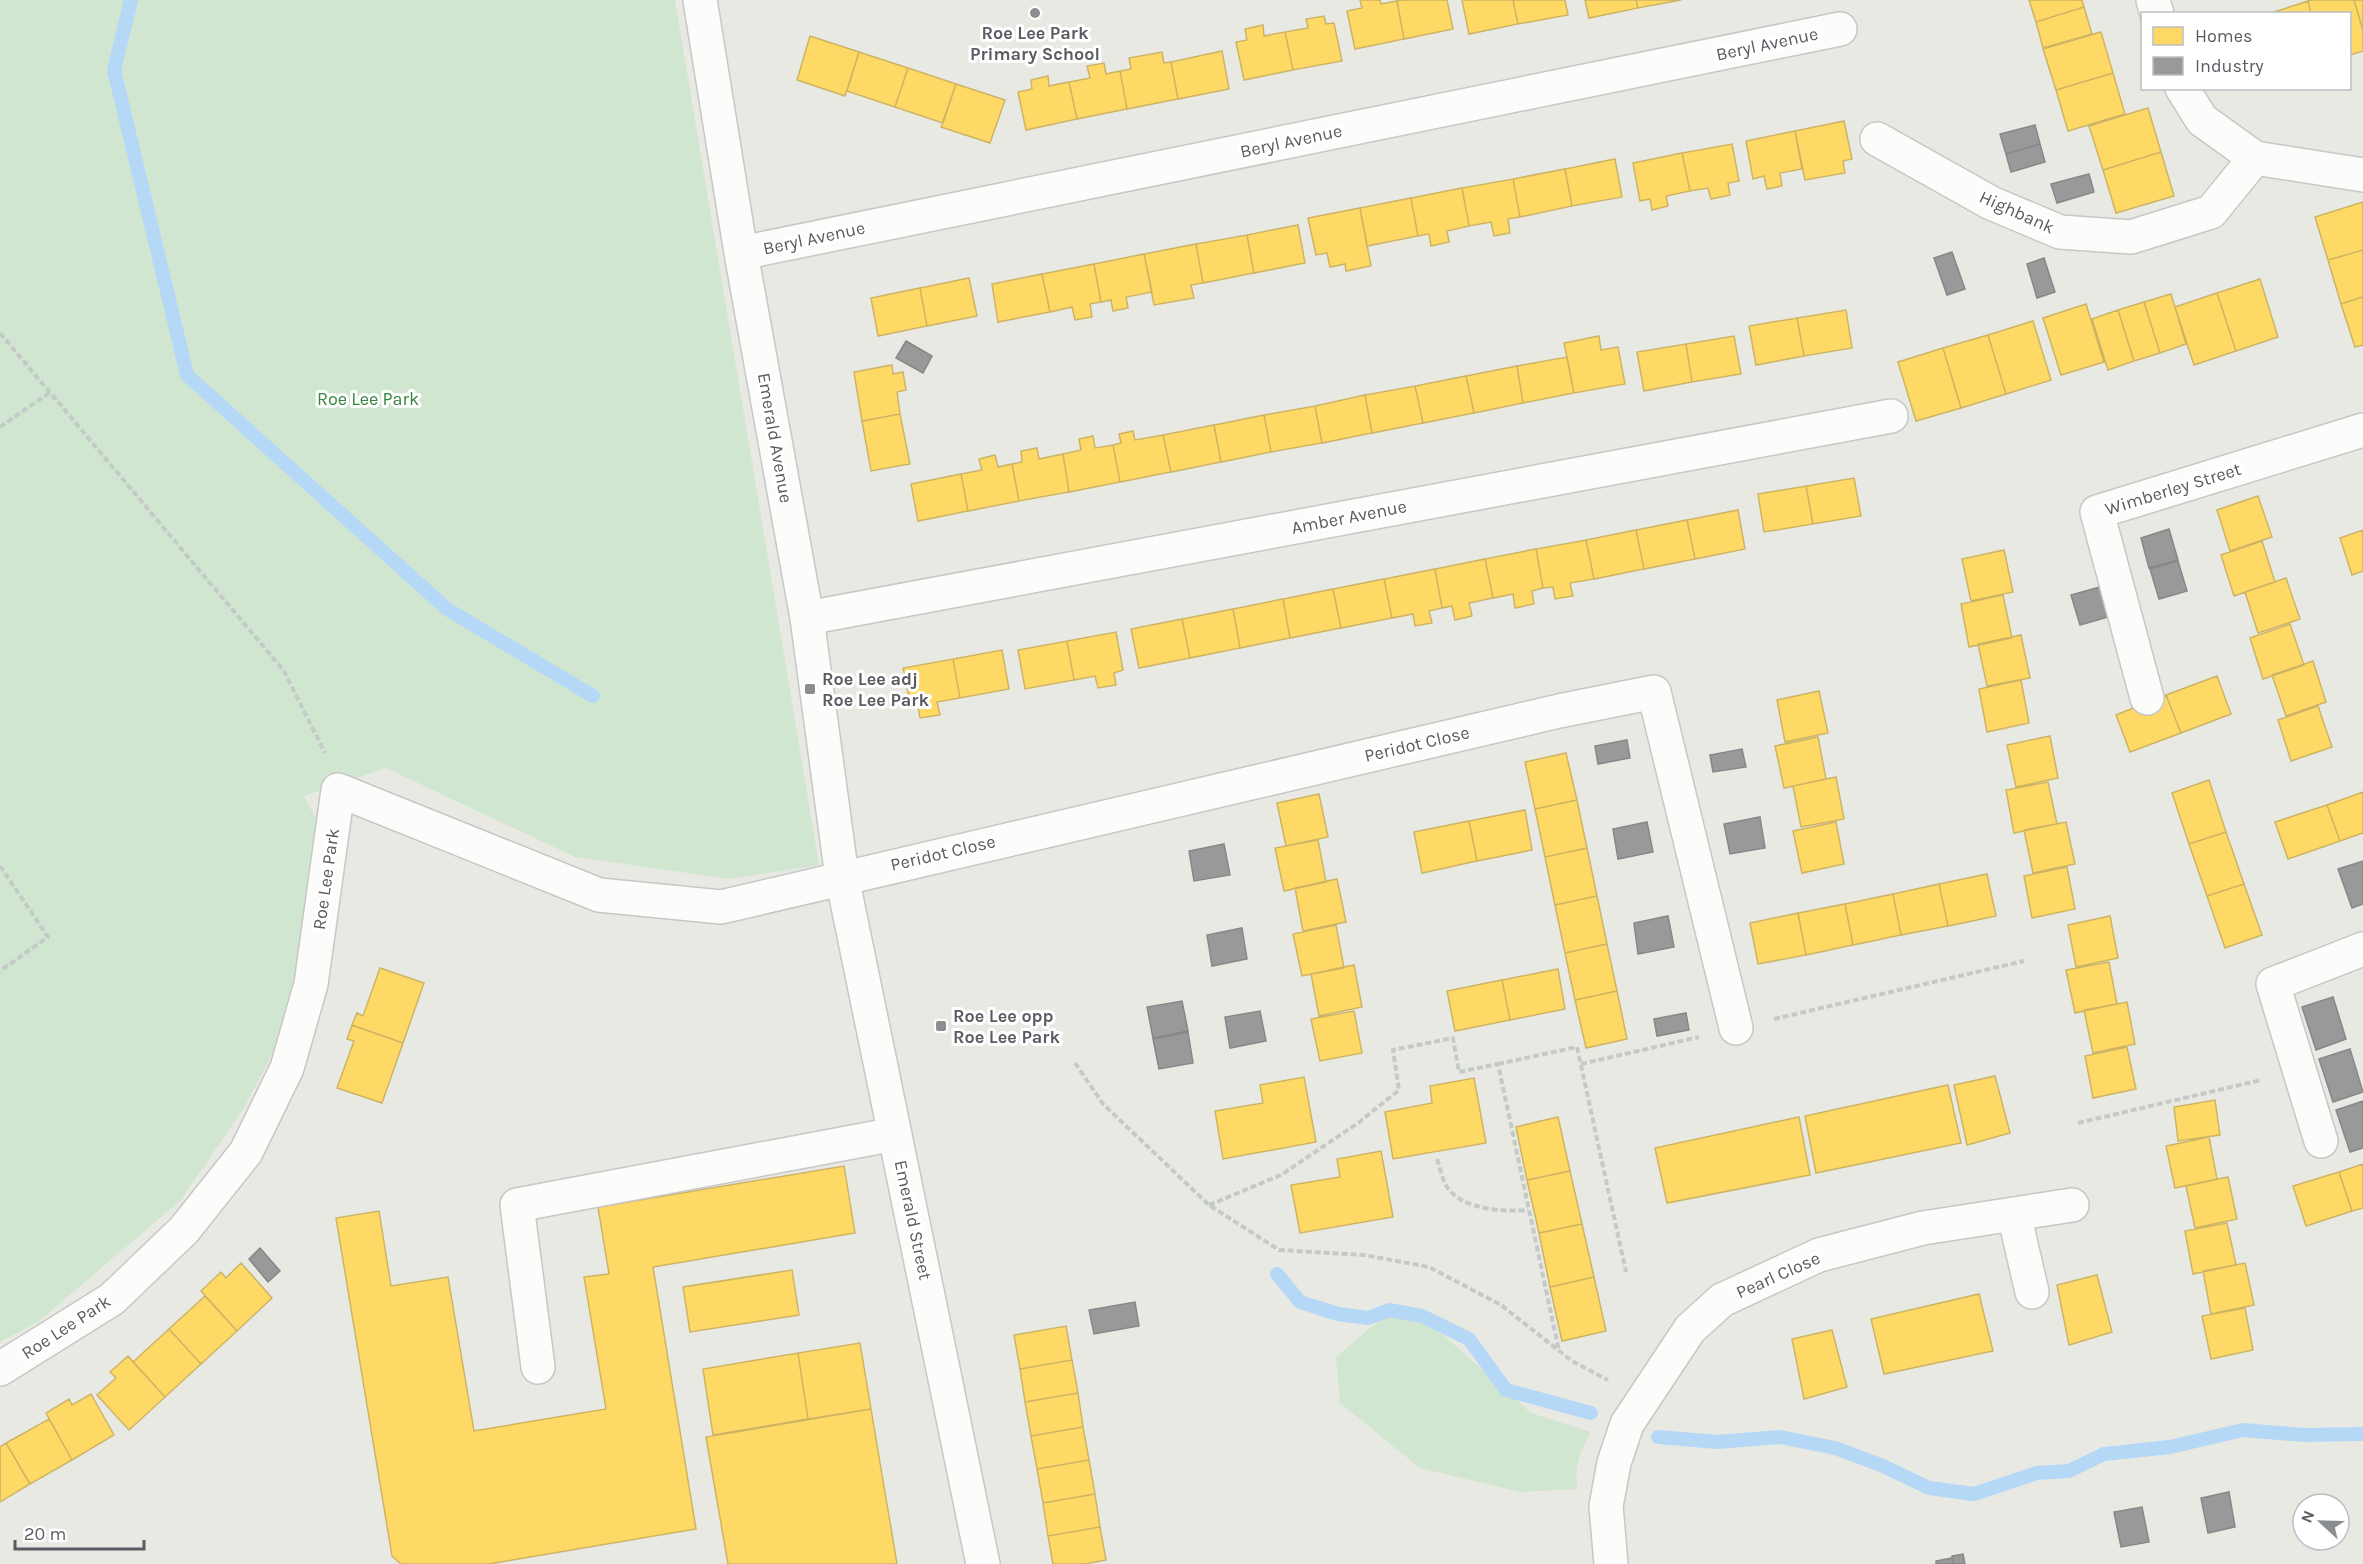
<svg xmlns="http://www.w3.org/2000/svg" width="2363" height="1564" font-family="Karla,sans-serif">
<rect width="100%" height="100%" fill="#e9e9e4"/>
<path fill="#d1e6d0" d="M0,0H675L819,865L730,879L575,857L386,768L304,796L321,828L293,1015L244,1108L180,1201L39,1321L0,1342Z
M1384,1316L1431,1324L1531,1413L1591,1432C1581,1451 1573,1466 1578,1489L1520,1492L1420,1468L1340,1403L1336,1357Z"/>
<path fill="#ffd966" stroke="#cdb465" stroke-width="1.5" d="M1360,0H1380L1381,4L1397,1L1404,39L1355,49L1347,11L1362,8Z
M1403,0H1447L1453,29L1404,39L1397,1Z
M1462,0H1513L1518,24L1469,34Z
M1513,0H1565L1568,15L1518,24Z
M1585,0H1636L1638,8L1589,18Z
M1636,0H1681L1638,8Z
M2029,0H2082L2084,7L2036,22Z
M2312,0H2354L2363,31V51L2350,55V14H2311L2308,1Z
M2354,0H2363V30Z
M2308,1L2311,14H2268Z
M2084,7L2092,34L2043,48L2036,22Z
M1324,16L1326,24L1334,23L1342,61L1293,70L1285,32L1308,28L1306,19Z
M1263,25L1264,36L1285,32L1293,70L1244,80L1236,42L1247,40L1245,29Z
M2101,32L2113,73L2056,90L2043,49Z
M810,36L859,52L845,96L797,80Z
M1222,51L1229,89L1178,99L1171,62Z
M859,52L908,68L895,107L847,91Z
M1162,52L1164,63L1171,62L1178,99L1127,109L1120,71L1131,69L1129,58Z
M1104,63L1106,74L1120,71L1127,109L1077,119L1069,82L1090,78L1087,66Z
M908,68L956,84L943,123L895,107Z
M2113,73L2125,114L2068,131L2056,90Z
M1048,76L1049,86L1069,82L1077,119L1026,130L1018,92L1032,89L1031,80Z
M956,84L1005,100L990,143L941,127Z
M2148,108L2161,152L2103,170L2089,126Z
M1844,121L1852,159L1843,161L1845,173L1805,180L1795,131Z
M1795,131L1802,169L1780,173L1782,186L1767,189L1764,176L1753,179L1746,141Z
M1732,144L1739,181L1728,183L1730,195L1711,199L1708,188L1690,191L1682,153Z
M2161,152L2174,196L2116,213L2103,170Z
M1682,153L1690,191L1666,196L1668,206L1652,210L1650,199L1640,201L1633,163Z
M1615,159L1622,197L1572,206L1565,169Z
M1565,169L1572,206L1520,217L1513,179Z
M1513,179L1520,217L1508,219L1510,233L1494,236L1491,222L1469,226L1462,188Z
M1462,188L1469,226L1447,231L1449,242L1431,246L1429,234L1418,236L1411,198Z
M1411,198L1418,236L1367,246L1360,208Z
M2363,202V250L2328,260L2315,217Z
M1360,208L1371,266L1346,271L1345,264L1330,267L1327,253L1316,255L1308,218Z
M1298,225L1305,263L1254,273L1247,235Z
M1247,235L1254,273L1203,283L1196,244Z
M1196,244L1203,283L1191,285L1194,298L1154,305L1144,254Z
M2363,250V297L2341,304L2328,260Z
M1144,254L1152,292L1126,297L1128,308L1113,311L1111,300L1101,302L1094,264Z
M1094,264L1101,302L1090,304L1092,317L1075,320L1072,307L1050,312L1042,274Z
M1042,274L1050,312L998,322L992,284Z
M969,278L977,316L927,326L920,288Z
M2260,279L2278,337L2236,351L2217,293Z
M920,288L927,326L878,336L871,298Z
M2217,293L2236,351L2194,365L2175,307Z
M2171,294L2186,344L2160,353L2144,302Z
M2363,297V345L2355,347L2341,304Z
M2144,302L2160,353L2134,361L2118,310Z
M2086,304L2104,362L2061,375L2043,318Z
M1846,310L1852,348L1804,356L1797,318Z
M2118,310L2134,361L2108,370L2092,319Z
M1797,318L1804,356L1756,365L1749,326Z
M2033,321L2051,380L2006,394L1988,335Z
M1988,335L2006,394L1961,408L1943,348Z
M1599,336L1601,350L1618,347L1625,384L1574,393L1564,343Z
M1734,336L1741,374L1692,382L1686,344Z
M1686,344L1692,382L1644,391L1637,352Z
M1943,348L1961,408L1916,421L1898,362Z
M1567,357L1574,393L1523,403L1517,366Z
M892,365L893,374L903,372L906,390L897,392L900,414L862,421L854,372Z
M1517,366L1523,403L1474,413L1466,376Z
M1466,376L1474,413L1423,423L1415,386Z
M1415,386L1423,423L1372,433L1365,395Z
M1365,395L1372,433L1322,443L1315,406Z
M1315,406L1322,443L1271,452L1264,415Z
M900,414L910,464L871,471L862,421Z
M1264,415L1271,452L1221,462L1214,425Z
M1214,425L1221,462L1171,472L1163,435Z
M1133,431L1135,440L1163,435L1171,472L1120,482L1113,445L1121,443L1119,434Z
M1093,436L1095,448L1113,445L1120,482L1069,492L1063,454L1081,450L1079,439Z
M1037,448L1039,459L1063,454L1069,492L1019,501L1012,464L1022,462L1021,451Z
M995,455L998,467L1012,464L1019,501L968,511L961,474L982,470L979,459Z
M961,474L968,511L918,521L911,484Z
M1854,478L1861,516L1813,524L1806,486Z
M1806,486L1813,524L1764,532L1758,494Z
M2258,496L2272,537L2230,551L2217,510Z
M1738,510L1745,549L1695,559L1687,520Z
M1687,520L1695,559L1644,569L1636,530Z
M1636,530L1644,569L1594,579L1586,540Z
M2363,530V571L2352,575L2340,538Z
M1586,540L1594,579L1570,583L1573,596L1555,599L1553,587L1543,588L1536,549Z
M2262,541L2275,582L2234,596L2221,555Z
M1536,549L1543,588L1532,591L1534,604L1515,608L1513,594L1493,598L1485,559Z
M2004,550L2013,592L1971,601L1962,559Z
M1485,559L1493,598L1469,603L1472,616L1455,620L1452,606L1442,608L1435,569Z
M1435,569L1442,608L1429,611L1432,623L1415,626L1413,614L1392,618L1384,579Z
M2286,578L2300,619L2258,633L2245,592Z
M1384,579L1392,618L1341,628L1333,589Z
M1333,589L1341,628L1290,638L1283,599Z
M2003,595L2012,638L1969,647L1961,604Z
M1283,599L1290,638L1240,648L1233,609Z
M1233,609L1240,648L1190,658L1182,619Z
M1182,619L1190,658L1139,668L1131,629Z
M2290,624L2304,665L2263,679L2250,638Z
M1116,632L1123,670L1114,673L1116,685L1098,688L1095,676L1074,680L1067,641Z
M2021,635L2030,678L1987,686L1978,644Z
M1067,641L1074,680L1025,689L1018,650Z
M1002,650L1009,689L960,698L953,659Z
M953,659L960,698L937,702L940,715L920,718L918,706L911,707L903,668Z
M2313,661L2326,702L2286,716L2272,675Z
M2217,676L2231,714L2181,733L2166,695Z
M2021,680L2029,723L1987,732L1979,689Z
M1819,691L1828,733L1785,742L1777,700Z
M2166,695L2181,733L2130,752L2116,715Z
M2318,706L2332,747L2291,761L2278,720Z
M2050,736L2058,778L2016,787L2007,745Z
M1818,737L1826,779L1784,788L1775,746Z
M1566,753L1577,800L1535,809L1525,762Z
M1836,777L1844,819L1801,827L1793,786Z
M2209,780L2226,832L2189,844L2172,793Z
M2048,782L2057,824L2014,833L2006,790Z
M2363,792V833L2340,841L2327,805Z
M1319,794L1328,837L1286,846L1277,803Z
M1577,800L1587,848L1545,857L1535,809Z
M2327,805L2340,841L2288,859L2275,822Z
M1525,810L1532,850L1477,861L1469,821Z
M1469,821L1477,861L1422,873L1414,832Z
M1836,822L1844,864L1802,873L1793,831Z
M2066,822L2075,864L2033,873L2024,830Z
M2226,832L2244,884L2207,896L2189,844Z
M1318,840L1326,882L1284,891L1275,848Z
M1587,848L1597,896L1555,905L1545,857Z
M2067,867L2075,909L2032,918L2024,876Z
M1987,874L1996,916L1948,926L1939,884Z
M1337,879L1346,922L1303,931L1295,888Z
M1939,884L1948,926L1901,935L1893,894Z
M2244,884L2262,935L2225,948L2207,896Z
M1893,894L1901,935L1853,945L1845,904Z
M1597,896L1607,944L1565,953L1555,905Z
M1845,904L1853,945L1806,955L1798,913Z
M1798,913L1806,955L1758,964L1750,923Z
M2110,916L2118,958L2076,967L2068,925Z
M1336,925L1344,968L1302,976L1293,934Z
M1607,944L1617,991L1575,1000L1565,953Z
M2109,962L2117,1004L2075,1013L2066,970Z
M1354,965L1362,1007L1319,1016L1311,974Z
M380,968L424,983L403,1043L352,1025L357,1013L363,1016Z
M1558,969L1565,1009L1510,1020L1502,980Z
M1502,980L1510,1020L1455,1031L1447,991Z
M1617,991L1627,1039L1586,1048L1575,1000Z
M2127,1002L2135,1044L2093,1053L2084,1010Z
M1354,1011L1362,1053L1320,1061L1311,1019Z
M352,1025L403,1043L382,1103L337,1088L354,1041L347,1039Z
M2127,1047L2136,1089L2093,1098L2085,1056Z
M1995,1076L2010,1133L1967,1145L1954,1085Z
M1304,1077L1316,1142L1223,1159L1215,1111L1263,1103L1260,1085Z
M1474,1078L1486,1143L1393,1159L1385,1112L1432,1103L1430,1086Z
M1948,1085L1961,1143L1816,1173L1805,1116Z
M2215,1100L2220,1135L2178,1141L2174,1107Z
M1558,1117L1570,1171L1527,1180L1516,1127Z
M1799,1117L1810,1175L1667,1203L1655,1148Z
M2209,1137L2217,1179L2175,1188L2166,1146Z
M1381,1151L1393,1217L1300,1233L1291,1185L1340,1177L1337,1159Z
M2363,1164V1208L2352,1211L2339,1172Z
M844,1166L855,1233L653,1267L696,1529L489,1564H401L392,1556L336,1218L379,1211L391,1286L448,1277L474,1431L606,1409L584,1277L609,1274L598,1207Z
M1570,1171L1582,1224L1539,1233L1527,1180Z
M2339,1172L2352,1211L2306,1226L2293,1186Z
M2228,1177L2237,1219L2195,1228L2186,1186Z
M2227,1223L2236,1265L2193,1274L2185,1231Z
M1582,1224L1594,1277L1550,1287L1539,1233Z
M241,1263L272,1298L237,1331L201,1291L221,1272L226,1278Z
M2245,1263L2254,1305L2211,1314L2203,1271Z
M792,1270L799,1315L690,1332L683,1287Z
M2097,1275L2112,1332L2069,1345L2057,1285Z
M1594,1277L1606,1331L1562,1341L1550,1287Z
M1979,1294L1993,1351L1884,1374L1871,1319Z
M205,1296L237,1331L201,1364L169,1329Z
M2245,1308L2253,1350L2211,1359L2202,1316Z
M1066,1326L1072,1360L1020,1369L1014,1335Z
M169,1329L201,1364L165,1397L133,1362Z
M1832,1330L1847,1387L1804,1399L1792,1339Z
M860,1343L871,1409L808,1419L798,1353Z
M798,1353L808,1419L713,1435L703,1369Z
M128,1356L165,1397L129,1430L97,1395L116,1378L110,1372Z
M1072,1360L1078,1393L1025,1402L1020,1369Z
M1078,1393L1083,1427L1031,1436L1025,1402Z
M91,1394L114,1435L72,1460L46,1413L69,1399L72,1405Z
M871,1409L897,1564H728L706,1437Z
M49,1419L72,1460L30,1484L6,1443Z
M1083,1427L1089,1460L1037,1469L1031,1436Z
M6,1443L30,1484L0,1502V1447Z
M1089,1460L1095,1494L1043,1503L1037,1469Z
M1095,1494L1100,1527L1048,1536L1043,1503Z
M1100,1527L1106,1560L1085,1564H1053L1048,1536Z"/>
<path fill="#999" stroke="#868788" stroke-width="1.5" d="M2035,125L2040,144L2006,154L2000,134Z
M2040,144L2045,162L2011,172L2006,154Z
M2089,174L2094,192L2057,203L2051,184Z
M1952,252L1965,289L1947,295L1934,258Z
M2044,258L2055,292L2037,298L2027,264Z
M906,341L932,356L923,373L896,358Z
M2169,529L2178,560L2149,568L2141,538Z
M2178,561L2187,591L2159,599L2150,569Z
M2100,587L2108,617L2080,625L2071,595Z
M1627,740L1630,758L1598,764L1595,746Z
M1742,749L1746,767L1713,772L1710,755Z
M1760,817L1765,848L1730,854L1724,824Z
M1647,822L1653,852L1618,859L1613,829Z
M1224,844L1230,875L1194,881L1189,851Z
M2363,861V904L2352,908L2338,869Z
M1668,916L1674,947L1638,954L1634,923Z
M1242,928L1247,959L1212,966L1207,935Z
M2333,997L2346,1039L2316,1050L2302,1007Z
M1182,1001L1188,1031L1153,1038L1147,1007Z
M1260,1011L1266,1041L1230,1048L1225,1017Z
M1686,1013L1689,1030L1657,1036L1654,1019Z
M1188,1032L1193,1063L1159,1069L1153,1039Z
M2350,1049L2363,1092L2333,1102L2319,1059Z
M2363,1101V1148L2350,1152L2336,1110Z
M260,1248L280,1271L268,1282L249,1259Z
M1135,1302L1139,1326L1094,1334L1089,1310Z
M2229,1492L2235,1527L2208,1533L2201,1498Z
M2142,1507L2149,1542L2121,1547L2114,1512Z
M1963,1554L1965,1564H1953L1952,1556Z
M1952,1558L1953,1564H1936V1561Z"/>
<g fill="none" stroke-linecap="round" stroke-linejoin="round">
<path stroke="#b5d8f6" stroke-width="14" d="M131,0L114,70L187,375L447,609L593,696
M1277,1274L1300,1302L1338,1314L1368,1318L1389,1310L1422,1316L1469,1339L1506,1390L1591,1413
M1658,1437L1717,1442L1780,1437L1835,1448L1881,1465L1929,1488L1974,1494L2037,1473L2069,1471L2104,1454L2170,1447L2243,1430L2304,1435L2363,1434"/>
<g stroke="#c6c7c6" stroke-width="36">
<path id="minor" d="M700,0L741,253L807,618L842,877L983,1564
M2153,0L2157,14
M2182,88L2202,120L2255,158L2363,175
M1877,139L1991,203L2060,232L2131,237L2211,212L2255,158
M741,253L1840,29
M807,618L1891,416
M2147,698L2097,512L2363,430
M2321,1141L2273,984L2363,949
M2014,1214L2032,1292
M538,1367L517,1205L895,1134
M0,1369L112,1299L184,1230L246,1152L287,1068L311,984L338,790L599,895L721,907L1559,711L1654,692L1736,1028
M1611,1564L1606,1506L1614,1463L1627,1424L1690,1329L1722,1300L1819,1255L1923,1228L2072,1205"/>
</g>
<path stroke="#c4cac7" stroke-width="4" stroke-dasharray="6 3" stroke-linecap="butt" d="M0,333L284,671L325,753
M0,427L49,393
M0,866L48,937L0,971
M1774,1019L2024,961
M1075,1063L1103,1104L1209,1205L1279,1250L1364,1255L1429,1267L1501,1305L1572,1361L1608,1380
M1498,1064L1577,1047L1626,1272
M1581,1064L1699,1037
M2078,1123L2261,1080
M1437,1159C1440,1168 1442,1179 1447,1187C1462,1210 1504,1212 1528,1210
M1209,1205L1281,1175L1358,1123L1399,1090L1393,1050L1453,1038L1459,1072L1498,1064L1559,1351"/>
<use href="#minor" stroke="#fcfcfb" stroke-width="33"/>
</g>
<g fill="#8b8e90" stroke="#fff" stroke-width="2">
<circle cx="1035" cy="13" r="6"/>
<rect x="804" y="683" width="12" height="12" rx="3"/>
<rect x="935" y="1020" width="12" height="12" rx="3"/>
</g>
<g text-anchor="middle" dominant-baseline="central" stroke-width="6" stroke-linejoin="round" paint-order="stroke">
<g font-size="18" font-weight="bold" fill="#595d62" stroke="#fff" text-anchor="start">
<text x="1035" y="33" text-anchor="middle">Roe Lee Park<tspan x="1035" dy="21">Primary School</tspan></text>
<text x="822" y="679">Roe Lee adj<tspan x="822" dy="21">Roe Lee Park</tspan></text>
<text x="953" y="1016">Roe Lee opp<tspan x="953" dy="21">Roe Lee Park</tspan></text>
</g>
<g font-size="18" fill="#595d62" stroke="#fff">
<text transform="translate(1767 44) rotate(-12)">Beryl Avenue</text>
<text transform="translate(1291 141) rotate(-12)">Beryl Avenue</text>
<text transform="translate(2017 212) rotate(24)">Highbank</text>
<text transform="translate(814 238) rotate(-12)">Beryl Avenue</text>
<text transform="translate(775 438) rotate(80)">Emerald Avenue</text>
<text transform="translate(2173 489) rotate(-17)">Wimberley Street</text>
<text transform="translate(1349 517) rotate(-11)">Amber Avenue</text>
<text transform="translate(1417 744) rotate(-13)">Peridot Close</text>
<text transform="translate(943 853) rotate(-13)">Peridot Close</text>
<text transform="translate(326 879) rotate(-82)">Roe Lee Park</text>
<text transform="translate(913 1220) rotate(78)">Emerald Street</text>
<text transform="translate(1778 1275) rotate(-24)">Pearl Close</text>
<text transform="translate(66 1327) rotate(-33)">Roe Lee Park</text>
</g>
<g font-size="18" fill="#36843d" stroke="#fff">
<text x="368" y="399">Roe Lee Park</text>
</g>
</g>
<rect x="2141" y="12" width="210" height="78" fill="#ffffff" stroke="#bdbec0" stroke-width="1.5"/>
<rect x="2153" y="27" width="30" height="18" fill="#ffd966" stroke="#bdbec0" stroke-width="1.5"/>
<text x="2195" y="42" font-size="18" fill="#595d62">Homes</text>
<rect x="2153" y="57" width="30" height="18" fill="#999999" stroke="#bdbec0" stroke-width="1.5"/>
<text x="2195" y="72" font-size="18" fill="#595d62">Industry</text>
<g transform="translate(2321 1522) rotate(292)"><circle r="28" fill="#ffffff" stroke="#bdbec0" stroke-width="1.5"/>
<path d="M0-4.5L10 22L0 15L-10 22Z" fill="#8b8e90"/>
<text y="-9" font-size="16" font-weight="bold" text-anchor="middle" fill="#595d62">N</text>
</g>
<path d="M15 1540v9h129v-9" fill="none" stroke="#595d62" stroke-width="3"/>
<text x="24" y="1540" font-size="18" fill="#595d62" stroke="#ffffff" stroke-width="4.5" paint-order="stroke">20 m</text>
</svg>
